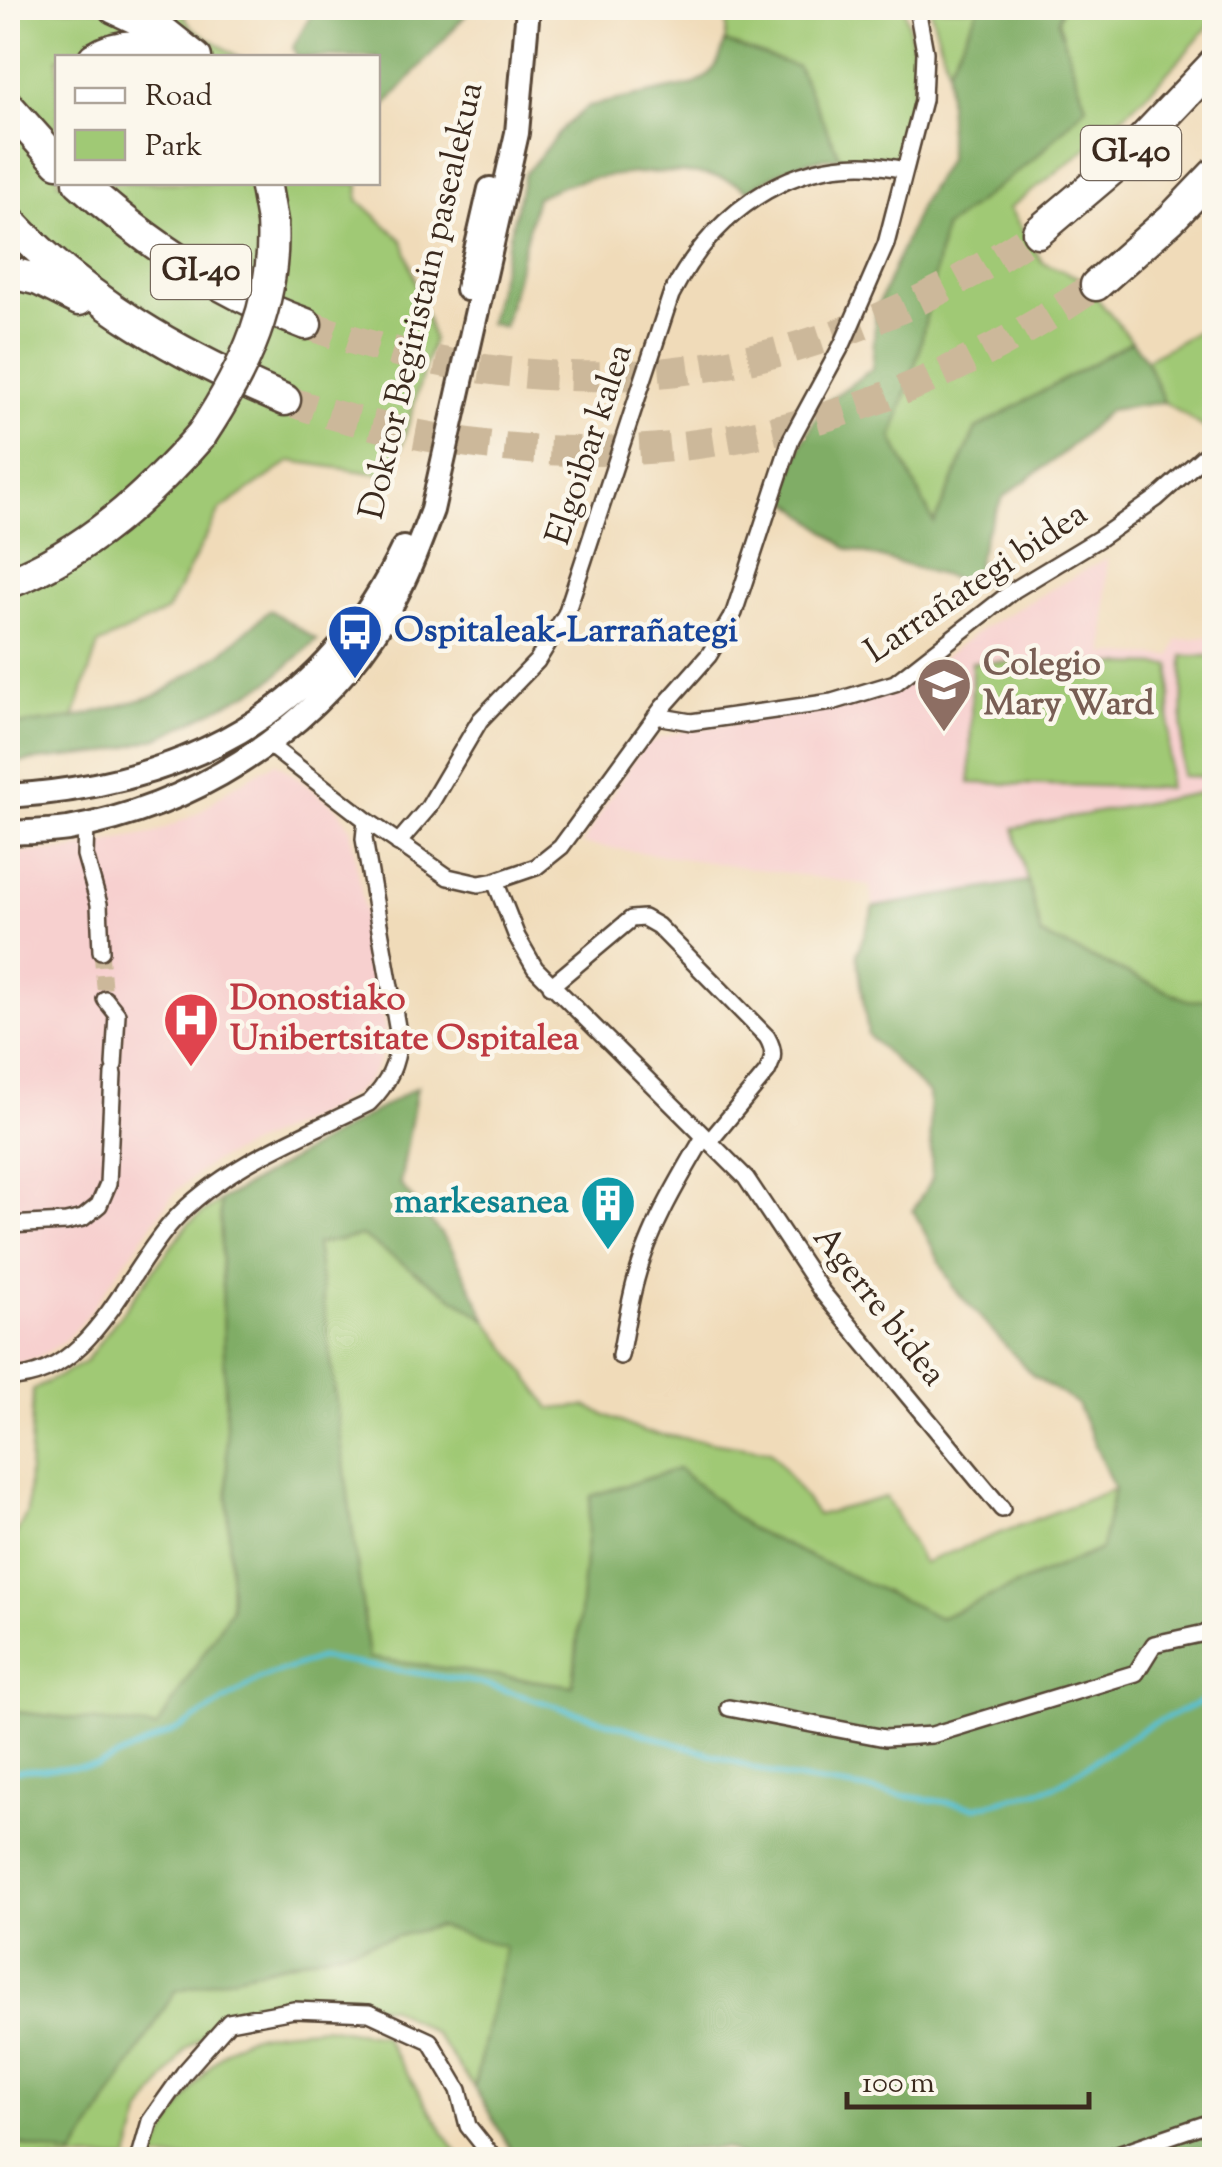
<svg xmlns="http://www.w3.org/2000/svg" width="1222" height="2167" font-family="'Sorts Mill Goudy',serif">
<rect width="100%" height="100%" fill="#fbf7ec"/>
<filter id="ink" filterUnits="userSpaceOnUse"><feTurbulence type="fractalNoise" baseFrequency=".01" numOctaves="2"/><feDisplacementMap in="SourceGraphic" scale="20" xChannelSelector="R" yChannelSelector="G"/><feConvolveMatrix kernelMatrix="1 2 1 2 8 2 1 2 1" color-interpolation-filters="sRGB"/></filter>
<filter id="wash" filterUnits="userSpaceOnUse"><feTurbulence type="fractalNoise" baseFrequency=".0048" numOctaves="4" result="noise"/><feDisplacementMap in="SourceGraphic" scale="40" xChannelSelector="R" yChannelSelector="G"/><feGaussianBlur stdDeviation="2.25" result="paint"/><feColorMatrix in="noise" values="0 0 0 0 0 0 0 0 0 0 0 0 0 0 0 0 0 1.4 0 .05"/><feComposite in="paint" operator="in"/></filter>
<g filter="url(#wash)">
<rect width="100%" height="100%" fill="#f0dbb9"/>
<path fill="#f7d0cf" d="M1107,558L1105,654L1171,656L1177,640L1214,636V790L1014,828L1028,881L874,907L869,885L582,844L629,766L643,747L660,738L685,731L804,712L893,689L914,679L983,628Z
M276,762L338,809L350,827L385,1029L380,1059L369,1080L353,1094L329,1109L211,1163L176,1191L81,1324L61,1344L37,1358L8,1366V853L69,850L155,833L198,813L229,789Z"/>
<path fill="#a0c975" stroke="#6e7a4a" stroke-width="2.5" d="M8,8H180L191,27L239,57L58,58V182L359,183L358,200L403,241L433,339L393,476L291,461L220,510L167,611L98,645L74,718L8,726Z
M723,8H904C919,57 916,104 901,153L890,158H840L798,67L725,42L727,26Z
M930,8H979L948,69Z
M1062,8H1214V19C1157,92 1084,154 1009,208L1042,262L1080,278L1132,341L976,429L934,524L892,438L919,352L944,228L1037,156L1086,106L1058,21Z
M1214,322V434L1164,402L1146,360Z
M1183,656H1214V777L1182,776Z
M972,662L1171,665L1168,788L970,783Z
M1214,790V999L1189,1001L1041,935L1014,828Z
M220,1201L231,1609L157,1728L8,1711V1548L27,1513L33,1390L85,1362L189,1223Z
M362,1236L487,1320L551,1409L586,1406L643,1432L771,1451L817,1515L886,1497L923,1563L1114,1489L1101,1549L939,1618L749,1528L678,1469L591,1497L574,1686L369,1658L316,1244Z
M438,1926L505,1946L474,2087L434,2033L390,2007L332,2001L231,2013L186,2049L142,2112L129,2159L8,2160V2142L74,2156L175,1991Z
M323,2027L383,2036L461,2159H153C170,2123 208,2053 246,2038C266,2030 302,2030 323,2027Z"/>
<path fill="#80ad66" stroke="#5e6c42" stroke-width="2.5" d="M315,8H472L378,114V58L297,57L293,47Z
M979,8H1062L1058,21L1086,106L1037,156L944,228L919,352L892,438L934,523L976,429L1132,341L1146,360L1164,402L1109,410L1062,454L1003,497L986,532L977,563L980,586L846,548L784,497L801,445L825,403L872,369L876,310L922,201L948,159V69Z
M725,42L798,67L840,158C804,157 777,172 748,191C716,162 604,172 565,185C555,188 546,193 536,197L504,327L489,323L524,175L565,126L589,106L695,84C714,75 719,62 725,42Z
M270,610L317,640L268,683L161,737L105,753L8,763V726L74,718L158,695L223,652Z
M1028,881L1041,935L1189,1001L1214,999V2159L751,2160L725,2148L516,2159L474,2087L505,1947L438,1926L175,1991L74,2156L8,2142V1711L157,1728L231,1609L220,1201L417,1087L400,1184L450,1245L487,1320L362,1236L316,1244L369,1658L573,1686L591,1496L678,1469L749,1528L940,1618L1101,1549L1114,1489L1077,1404L1032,1375L953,1287L913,1210L932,1179L929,1094L868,1035L857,954L874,907Z"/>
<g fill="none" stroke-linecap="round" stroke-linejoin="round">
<path stroke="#58c1d4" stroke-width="5" d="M8,1771L97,1766L181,1728L261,1678L320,1658L481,1683L784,1777L977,1807L1056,1786L1146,1727L1214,1696"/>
</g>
</g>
<g filter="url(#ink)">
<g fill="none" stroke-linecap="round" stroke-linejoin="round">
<path stroke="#ccb89a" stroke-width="15" stroke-dasharray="15 8" stroke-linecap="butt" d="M101,951L105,999"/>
<path stroke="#ccb89a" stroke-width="30" stroke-dasharray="30 15" stroke-linecap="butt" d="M306,324C563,418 812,384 1038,232
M285,400C573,495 846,458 1096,285"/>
<g stroke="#564535" stroke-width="20">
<path id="street" d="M656,716L691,722L832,702L895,683L1014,590L1100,538L1157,498L1214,447
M269,745L366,820L448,877L479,884L495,881L536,867L561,847L663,707L709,655L734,613L791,439L843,343L886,244L923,100L925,52L917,8
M86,825L85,855L99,904L101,951
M398,843L428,808L480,720L537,661L566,614L671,295C716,207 803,147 905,170
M495,881L517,937L535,968L746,1178L822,1292L1002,1509
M551,986L631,919L644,918L658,926L767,1037C775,1051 774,1058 767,1072L709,1142
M105,999L117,1014L114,1065
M8,1225L66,1222L83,1218L99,1205L108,1184L113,1074
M620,1356C625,1331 629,1304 636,1279C649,1230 678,1181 704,1137
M8,1378C91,1378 126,1272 173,1221C224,1165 303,1136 369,1103C388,1084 397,1065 399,1038L364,839L366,820
M729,1708L885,1738L932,1735L1136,1673L1154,1644L1214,1631
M139,2160L150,2121L184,2073L229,2022L294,2010L369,2013L430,2041L459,2090L468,2126L495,2160
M1100,2160L1214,2121"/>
</g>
<g stroke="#564535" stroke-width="28">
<path id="secondary" d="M467,289L490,189
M8,796C185,785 325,713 403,548
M8,833C27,832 48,832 68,829C191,807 304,737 374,634C400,596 416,553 432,510L517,133L528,8"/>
</g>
<g stroke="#564535" stroke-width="35">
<path id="highway" d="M114,8L161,30L196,58
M94,58C121,41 149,44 176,58
M8,106L58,162
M79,182C145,242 223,294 306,324
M265,182L272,221
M8,219C84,301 182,357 285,400
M1038,232L1123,160L1214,64
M8,272L39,280L79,300
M1096,285L1171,219L1214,174
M8,583C87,552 147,497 202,434"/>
</g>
<use href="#street" stroke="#fff" stroke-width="15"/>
<use href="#secondary" stroke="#fff" stroke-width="22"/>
<use href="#highway" stroke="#fff" stroke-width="30"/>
<g stroke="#564535" stroke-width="35" stroke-linecap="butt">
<path id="highway-bridge" d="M202,434C245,369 277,301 272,221"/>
</g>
<use href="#highway-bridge" stroke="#fff" stroke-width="30"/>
</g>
</g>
<defs>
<g id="bus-pin" transform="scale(2.875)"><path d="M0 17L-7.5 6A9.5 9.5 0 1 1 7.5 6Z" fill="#1a4fb4" stroke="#fbf7ec"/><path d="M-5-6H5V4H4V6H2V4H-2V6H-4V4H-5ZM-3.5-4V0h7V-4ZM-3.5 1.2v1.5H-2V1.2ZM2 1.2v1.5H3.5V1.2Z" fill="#fff"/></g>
<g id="school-pin" transform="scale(2.875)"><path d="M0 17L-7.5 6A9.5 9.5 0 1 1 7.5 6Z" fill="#8d6e63" stroke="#fbf7ec"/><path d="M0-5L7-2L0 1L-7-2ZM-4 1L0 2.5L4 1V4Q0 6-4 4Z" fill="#fff"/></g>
<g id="hospital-pin" transform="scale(2.875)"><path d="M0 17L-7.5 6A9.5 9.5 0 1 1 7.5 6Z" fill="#e0444e" stroke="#fbf7ec"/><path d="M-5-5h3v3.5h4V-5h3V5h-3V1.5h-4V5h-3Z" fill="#fff"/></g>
<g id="building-pin" transform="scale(2.875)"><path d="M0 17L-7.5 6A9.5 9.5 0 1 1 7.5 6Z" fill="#0f9aa8" stroke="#fbf7ec"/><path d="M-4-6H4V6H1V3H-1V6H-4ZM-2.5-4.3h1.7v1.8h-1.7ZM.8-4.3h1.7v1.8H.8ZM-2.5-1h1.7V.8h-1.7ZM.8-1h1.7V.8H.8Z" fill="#fff"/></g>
</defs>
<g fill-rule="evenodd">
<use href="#bus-pin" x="355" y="632"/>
<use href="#school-pin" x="944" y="685"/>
<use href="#hospital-pin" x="191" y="1020"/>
<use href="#building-pin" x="608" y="1203"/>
</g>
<g text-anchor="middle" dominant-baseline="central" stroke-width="9" stroke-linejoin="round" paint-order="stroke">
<g fill="#fbf7ec" stroke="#75685c" stroke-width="2.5">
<rect x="1081" y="126" width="100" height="54" rx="8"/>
<rect x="151" y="245" width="100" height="54" rx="8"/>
</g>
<g font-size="32" font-weight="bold" fill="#3b2a1e">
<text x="1131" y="153">GI-40</text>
<text x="201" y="272">GI-40</text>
</g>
<g font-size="35" fill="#3b2a1e" stroke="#fbf7ec">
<text transform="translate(423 301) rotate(-77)">Doktor Begiristain pasealekua</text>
<text transform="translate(591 445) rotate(-72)">Elgoibar kalea</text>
<text transform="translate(977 584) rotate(-34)">Larrañategi bidea</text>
<text transform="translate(878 1307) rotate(52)">Agerre bidea</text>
</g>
<g font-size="35" font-weight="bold" fill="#164399" stroke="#fbf7ec" text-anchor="start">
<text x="394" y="632">Ospitaleak-Larrañategi</text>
</g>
<g font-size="35" font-weight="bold" fill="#785e54" stroke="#fbf7ec" text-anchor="start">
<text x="983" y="665">Colegio<tspan x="983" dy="40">Mary Ward</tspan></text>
</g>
<g font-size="35" font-weight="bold" fill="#be3a42" stroke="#fbf7ec" text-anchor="start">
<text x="230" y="1000">Donostiako<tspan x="230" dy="40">Unibertsitate Ospitalea</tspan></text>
</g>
<g font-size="35" font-weight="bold" fill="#0d838f" stroke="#fbf7ec" text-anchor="end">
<text x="569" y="1203">markesanea</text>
</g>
</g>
<rect width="1222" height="2167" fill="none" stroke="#fbf7ec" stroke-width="40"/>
<rect x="55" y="55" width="325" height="130" fill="#fbf7ec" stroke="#aea59a" stroke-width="2.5"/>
<rect x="75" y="88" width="50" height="15" fill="#ffffff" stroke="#aea59a" stroke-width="2.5"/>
<text x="145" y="105" font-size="30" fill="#3b2a1e">Road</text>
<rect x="75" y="130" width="50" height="30" fill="#a0c975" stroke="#aea59a" stroke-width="2.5"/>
<text x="145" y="155" font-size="30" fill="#3b2a1e">Park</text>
<path d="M847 2092v15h242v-15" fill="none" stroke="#3b2a1e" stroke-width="5"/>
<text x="862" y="2092" font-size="30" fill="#3b2a1e" stroke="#fbf7ec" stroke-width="8" paint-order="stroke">100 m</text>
</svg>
